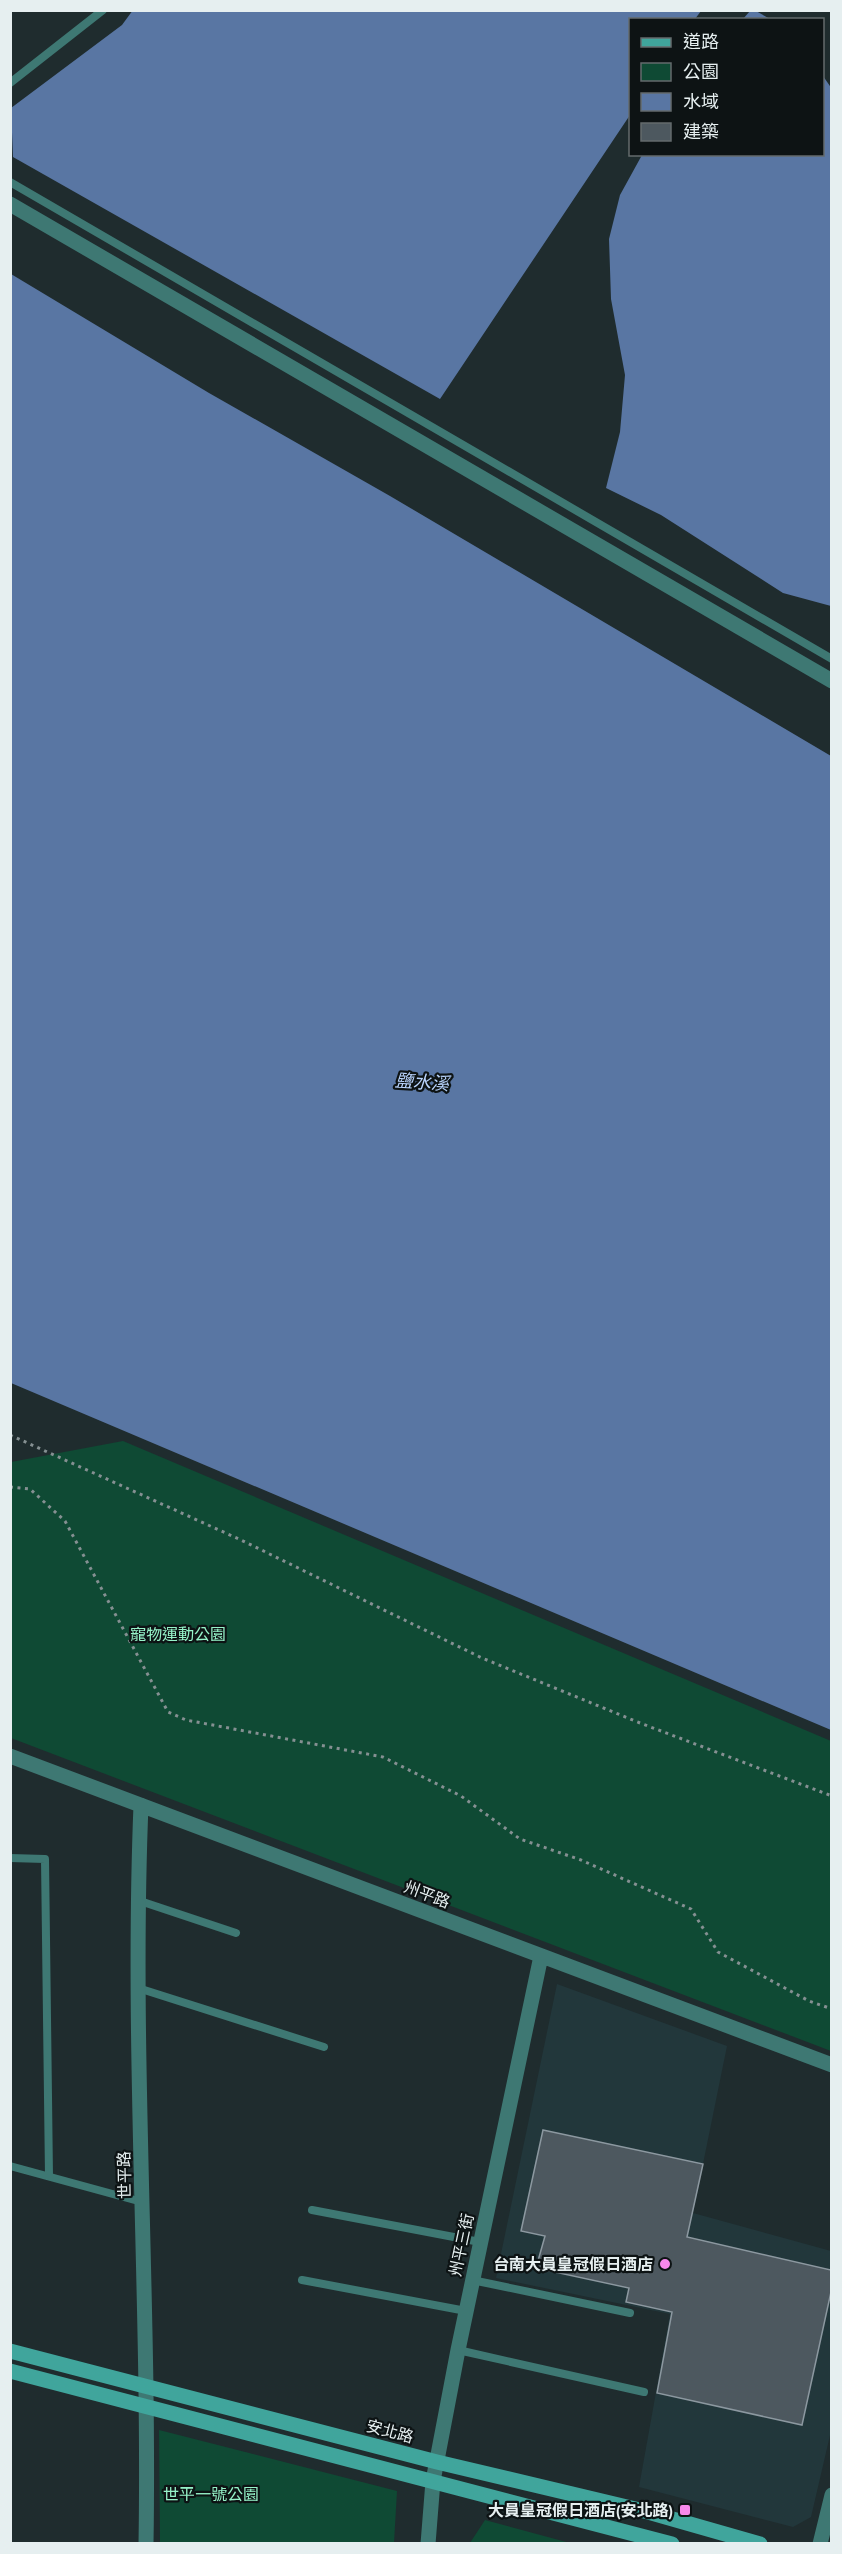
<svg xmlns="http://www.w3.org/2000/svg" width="842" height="2554" font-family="'PT Sans Narrow','Noto Sans TC',sans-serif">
<rect width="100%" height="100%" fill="#1f2c2e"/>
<path fill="#22373b" d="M557,1984L727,2046L693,2213L831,2251V2431L811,2517L793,2527L639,2487L670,2314L496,2278Z"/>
<path fill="#0f4a34" d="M123,1441L831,1741V2051L11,1738V1462Z
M159,2430L397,2491L394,2543H160Z
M485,2520L570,2543H470Z"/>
<path fill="#5976a3" d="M133,10H701V11L695,19L630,20V115L440,399L13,157L11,108L122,25Z
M750,11H756L770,19H743Z
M823,76L832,89L831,606L783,593L661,515L606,488L620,432L625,375L611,299L609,239L620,195L642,155L822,154Z
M11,274L209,393L390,496L831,756V1730L11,1383Z"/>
<path fill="#4d585f" stroke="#8c98a0" stroke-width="1.5" d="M543,2130L703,2164L687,2237L831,2270V2292L802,2425L657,2393L672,2312L626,2302L629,2288L536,2268L545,2236L521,2231Z"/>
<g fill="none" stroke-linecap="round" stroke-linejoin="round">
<path stroke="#859092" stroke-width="3" stroke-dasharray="3 4.5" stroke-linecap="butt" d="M10,1435L241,1540L482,1658L640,1723L832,1796
M10,1487L30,1489L65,1521L168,1712L186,1720L383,1757L461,1796L520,1839L581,1860L691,1909L718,1952L809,2001L832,2009"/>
<path stroke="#3e7873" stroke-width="8" d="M10,83L103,10
M10,182L832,659
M10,1858L45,1859L49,2176
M137,1900L236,1933
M138,1988L324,2047
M10,2166L142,2202
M312,2210L480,2242
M302,2280L466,2311
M472,2280L630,2313
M458,2350L644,2392"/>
<path stroke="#3e7873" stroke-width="15" d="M10,204L832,681
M10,1756L832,2065
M141,1805C131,2051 150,2297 146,2544
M428,2544L433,2481L458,2350L541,1956
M820,2544L832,2495"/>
<path stroke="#40a59c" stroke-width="15" d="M10,2351L437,2462L648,2512L760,2544
M10,2371L672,2544"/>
</g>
<g fill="#f788eb" stroke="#0d1314" stroke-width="2">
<circle cx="665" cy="2264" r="6"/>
<rect x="679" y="2504" width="12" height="12" rx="3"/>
</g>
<g text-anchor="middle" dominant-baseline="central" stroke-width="4.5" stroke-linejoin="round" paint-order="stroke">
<g font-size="16" fill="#96f3c9" stroke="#0d1314">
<text x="178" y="1634">寵物運動公園</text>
<text x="211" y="2494">世平一號公園</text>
</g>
<g font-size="16" fill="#e6eff0" stroke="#0d1314">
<text transform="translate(427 1894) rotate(21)">州平路</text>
<text transform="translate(124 2175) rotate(-91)">世平路</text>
<text transform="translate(461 2245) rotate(-78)">州平三街</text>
<text transform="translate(390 2431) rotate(15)">安北路</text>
</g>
<g font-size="16" font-weight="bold" fill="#e6eff0" stroke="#0d1314" text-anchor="end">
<text x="653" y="2264">台南大員皇冠假日酒店</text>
<text x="673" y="2510">大員皇冠假日酒店(安北路)</text>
</g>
<g font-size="18" font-style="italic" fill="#b9d4fd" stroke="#0d1314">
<text transform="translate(422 1082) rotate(4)">鹽水溪</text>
</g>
</g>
<rect width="842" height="2554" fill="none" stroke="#e6eff0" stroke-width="24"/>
<rect x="629" y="18" width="195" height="138" fill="#0d1314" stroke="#646b6c" stroke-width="1.5"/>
<rect x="641" y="38" width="30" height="9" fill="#40a59c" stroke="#646b6c" stroke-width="1.5"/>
<text x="683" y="48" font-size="18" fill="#e6eff0">道路</text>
<rect x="641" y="63" width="30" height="18" fill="#0f4a34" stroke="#646b6c" stroke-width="1.5"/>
<text x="683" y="78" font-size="18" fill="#e6eff0">公園</text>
<rect x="641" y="93" width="30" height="18" fill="#5976a3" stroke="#646b6c" stroke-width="1.5"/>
<text x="683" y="108" font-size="18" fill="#e6eff0">水域</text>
<rect x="641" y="123" width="30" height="18" fill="#4d585f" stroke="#646b6c" stroke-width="1.5"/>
<text x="683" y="138" font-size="18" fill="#e6eff0">建築</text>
</svg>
